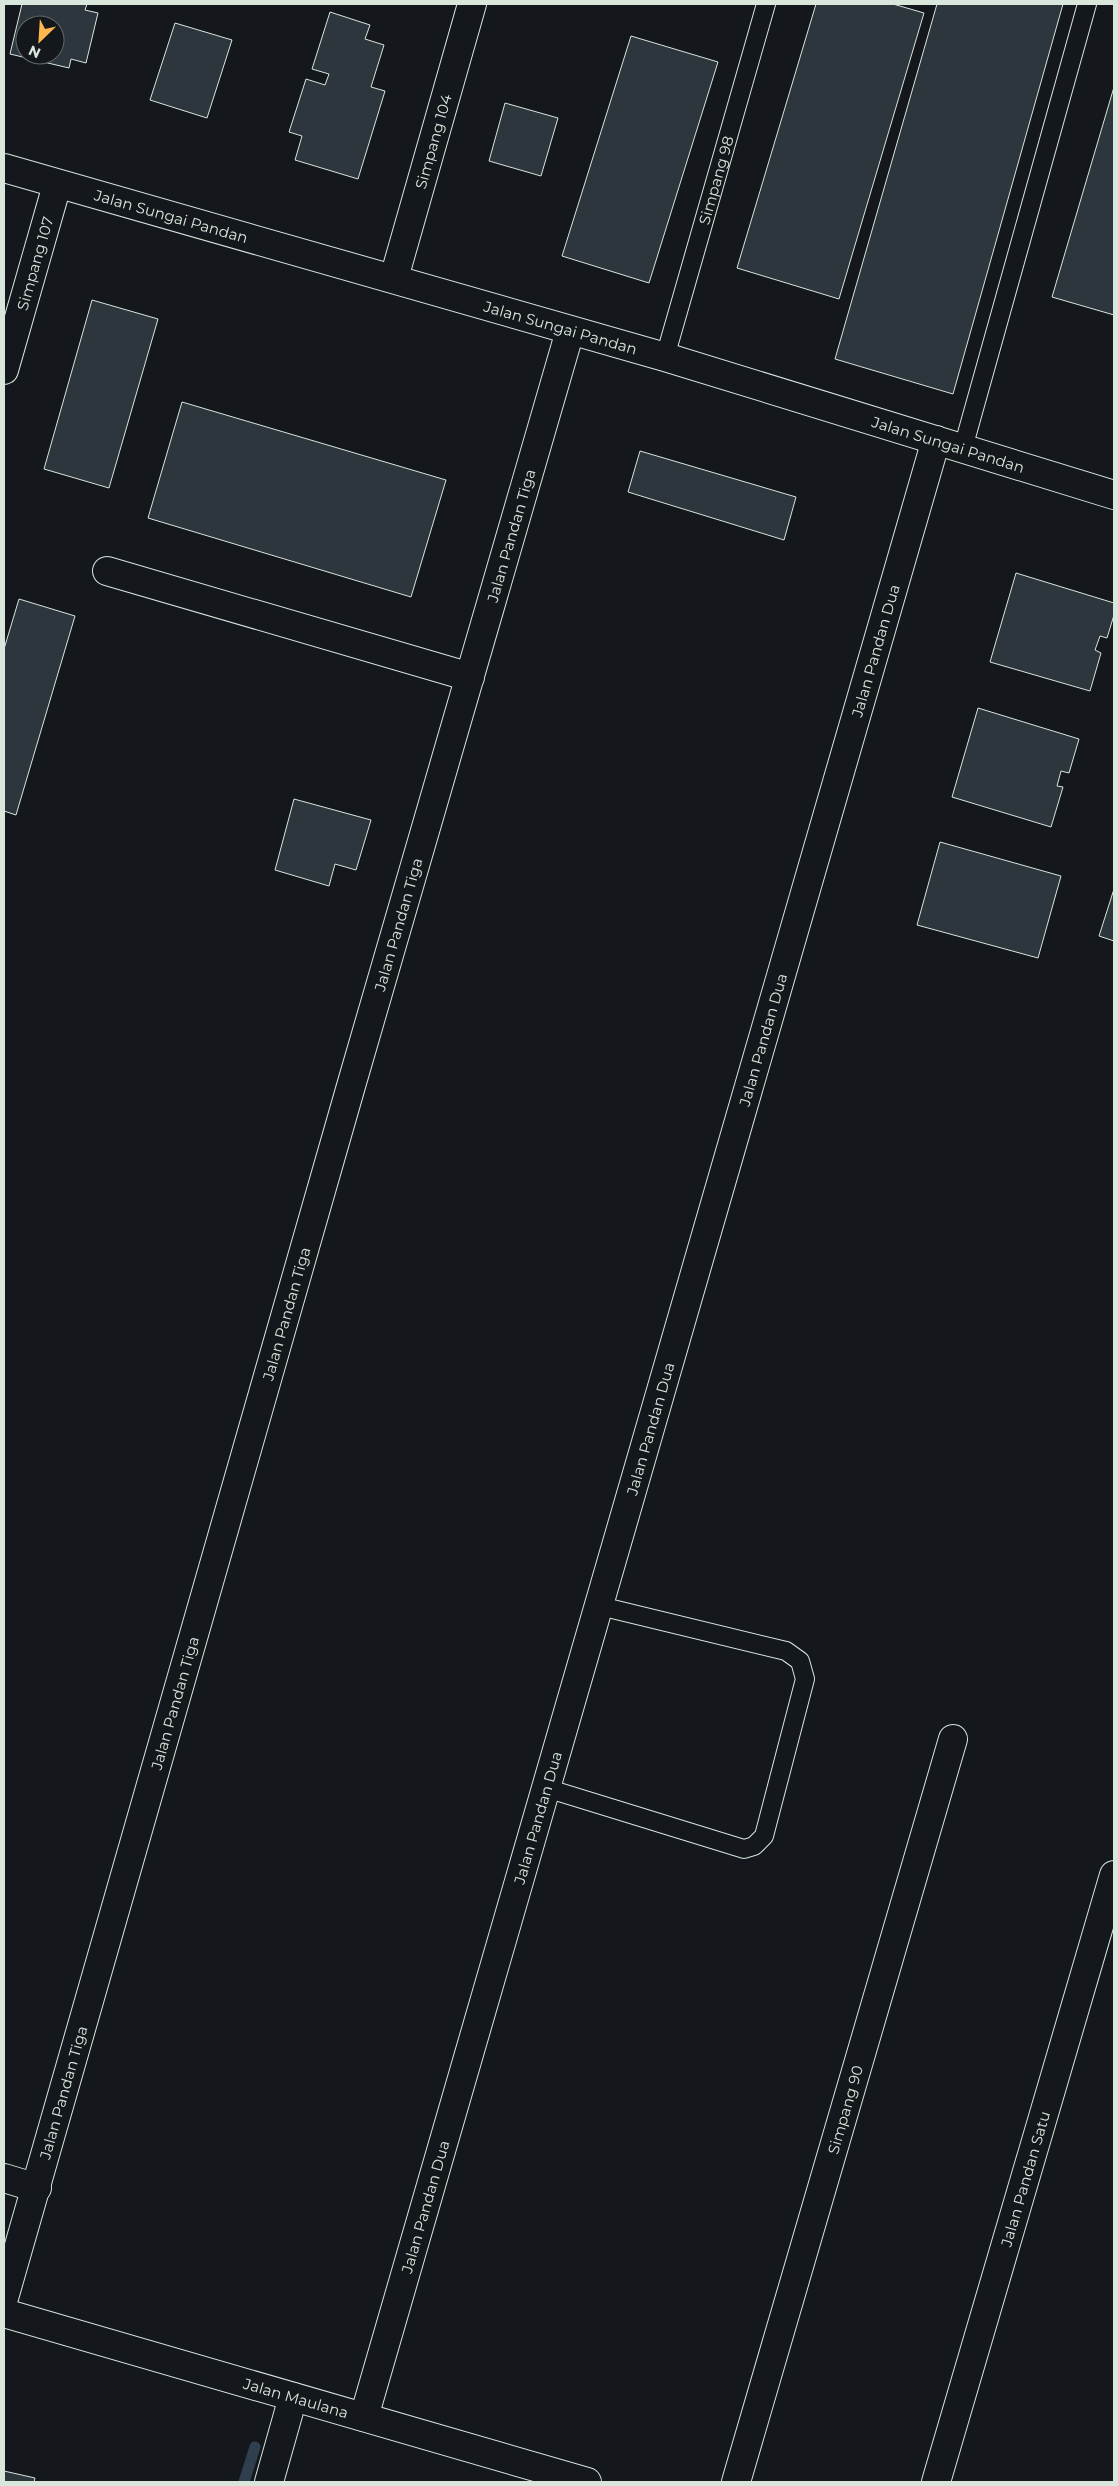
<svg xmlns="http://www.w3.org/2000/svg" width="1118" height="2486" font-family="Montserrat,sans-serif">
<rect width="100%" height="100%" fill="#14181c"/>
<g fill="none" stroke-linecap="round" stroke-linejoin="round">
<path stroke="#2f3f4d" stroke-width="11" d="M244,2482L255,2447"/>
</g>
<path fill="#2c363c" stroke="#d8e6dc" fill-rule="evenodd" d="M22,4H87L85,10L98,13L86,63L71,59L69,68L10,54ZM25,25H55V55H25Z
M816,4H893L924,13L839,299L737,268Z
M937,4H1063L953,394L835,359Z
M330,12L370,25L365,39L384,45L371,87L385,91L358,179L295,160L302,136L289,132L306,79L325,85L329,74L312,69Z
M175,23L232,40L207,118L150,100Z
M631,36L718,62L649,283L562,256Z
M1114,87V315L1052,297Z
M505,103L558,118L541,176L489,161Z
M92,300L158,319L109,488L44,469Z
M182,402L446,480L411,597L148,518Z
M640,451L796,497L784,540L628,492Z
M1016,573L1114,603V615L1107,638L1100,636L1095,650L1101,653L1090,691L990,662Z
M19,599L75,616L16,815L4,811V649Z
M978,708L1079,739L1069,773L1061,771L1057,786L1063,787L1051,827L952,797Z
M294,799L371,820L356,870L335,864L329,886L275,870Z
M940,842L1061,876L1038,958L917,925Z
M1114,889V941L1099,936Z
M4,2471L35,2478L34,2482H4Z"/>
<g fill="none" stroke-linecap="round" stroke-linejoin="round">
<g stroke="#d8e6dc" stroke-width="20">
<g id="lane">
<path id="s1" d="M665,357L766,4"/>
<path d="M963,448L1087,4"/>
<path d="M546,1788L744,1849L754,1846L764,1836L805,1679L800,1661L786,1651L600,1606"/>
</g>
</g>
<g stroke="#d8e6dc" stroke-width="30">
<g id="street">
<path id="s2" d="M394,278L472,4"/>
<path id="s3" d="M4,370L57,185"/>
<path d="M107,571L470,677"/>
<path d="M4,2178L37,2188"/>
<path id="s4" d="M4,2298L351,1086L570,331"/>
<path id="s5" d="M364,2417L936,440"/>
<path d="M269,2482L293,2397"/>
<path id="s6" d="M736,2482L953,1739"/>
<path id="s7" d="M936,2482L1114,1875"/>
</g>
</g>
<g stroke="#d8e6dc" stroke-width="30">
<g id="secondary">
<path id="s8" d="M4,168L665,357L1114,495"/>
<path id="s9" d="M4,2313L587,2482"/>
</g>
</g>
<use href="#lane" stroke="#14181c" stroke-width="18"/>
<use href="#street" stroke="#14181c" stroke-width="28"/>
<use href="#secondary" stroke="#14181c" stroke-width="28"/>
</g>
<g text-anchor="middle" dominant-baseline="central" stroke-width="4" stroke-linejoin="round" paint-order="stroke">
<g font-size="15" fill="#d8e6dc" stroke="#14181c">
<text stroke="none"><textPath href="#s2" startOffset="142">Simpang 104</textPath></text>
<text stroke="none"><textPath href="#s1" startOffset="184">Simpang 98</textPath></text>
<text stroke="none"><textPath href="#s8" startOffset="174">Jalan Sungai Pandan</textPath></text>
<text stroke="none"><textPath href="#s3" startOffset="111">Simpang 107</textPath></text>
<text stroke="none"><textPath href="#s8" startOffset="579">Jalan Sungai Pandan</textPath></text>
<text stroke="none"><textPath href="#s8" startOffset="984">Jalan Sungai Pandan</textPath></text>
<text stroke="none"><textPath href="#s4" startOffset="1834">Jalan Pandan Tiga</textPath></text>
<text stroke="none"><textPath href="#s5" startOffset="1839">Jalan Pandan Dua</textPath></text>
<text stroke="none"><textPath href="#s4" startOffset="1429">Jalan Pandan Tiga</textPath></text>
<text stroke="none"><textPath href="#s5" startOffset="1434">Jalan Pandan Dua</textPath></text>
<text stroke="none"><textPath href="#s4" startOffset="1024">Jalan Pandan Tiga</textPath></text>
<text stroke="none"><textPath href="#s5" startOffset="1029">Jalan Pandan Dua</textPath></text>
<text stroke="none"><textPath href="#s4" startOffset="619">Jalan Pandan Tiga</textPath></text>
<text stroke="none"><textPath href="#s5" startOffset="624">Jalan Pandan Dua</textPath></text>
<text stroke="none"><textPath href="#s4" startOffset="214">Jalan Pandan Tiga</textPath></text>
<text stroke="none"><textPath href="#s6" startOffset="388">Simpang 90</textPath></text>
<text stroke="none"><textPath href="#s7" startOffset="316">Jalan Pandan Satu</textPath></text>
<text stroke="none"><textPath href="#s5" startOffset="219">Jalan Pandan Dua</textPath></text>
<text stroke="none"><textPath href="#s9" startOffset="304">Jalan Maulana</textPath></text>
</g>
</g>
<rect width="1118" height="2486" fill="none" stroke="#d8e6dc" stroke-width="10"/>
<g transform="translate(40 40) rotate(205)"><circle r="24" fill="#14181c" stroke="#626a69"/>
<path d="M0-4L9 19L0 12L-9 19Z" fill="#ffb74d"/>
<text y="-8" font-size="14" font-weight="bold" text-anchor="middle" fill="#d8e6dc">N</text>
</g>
</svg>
